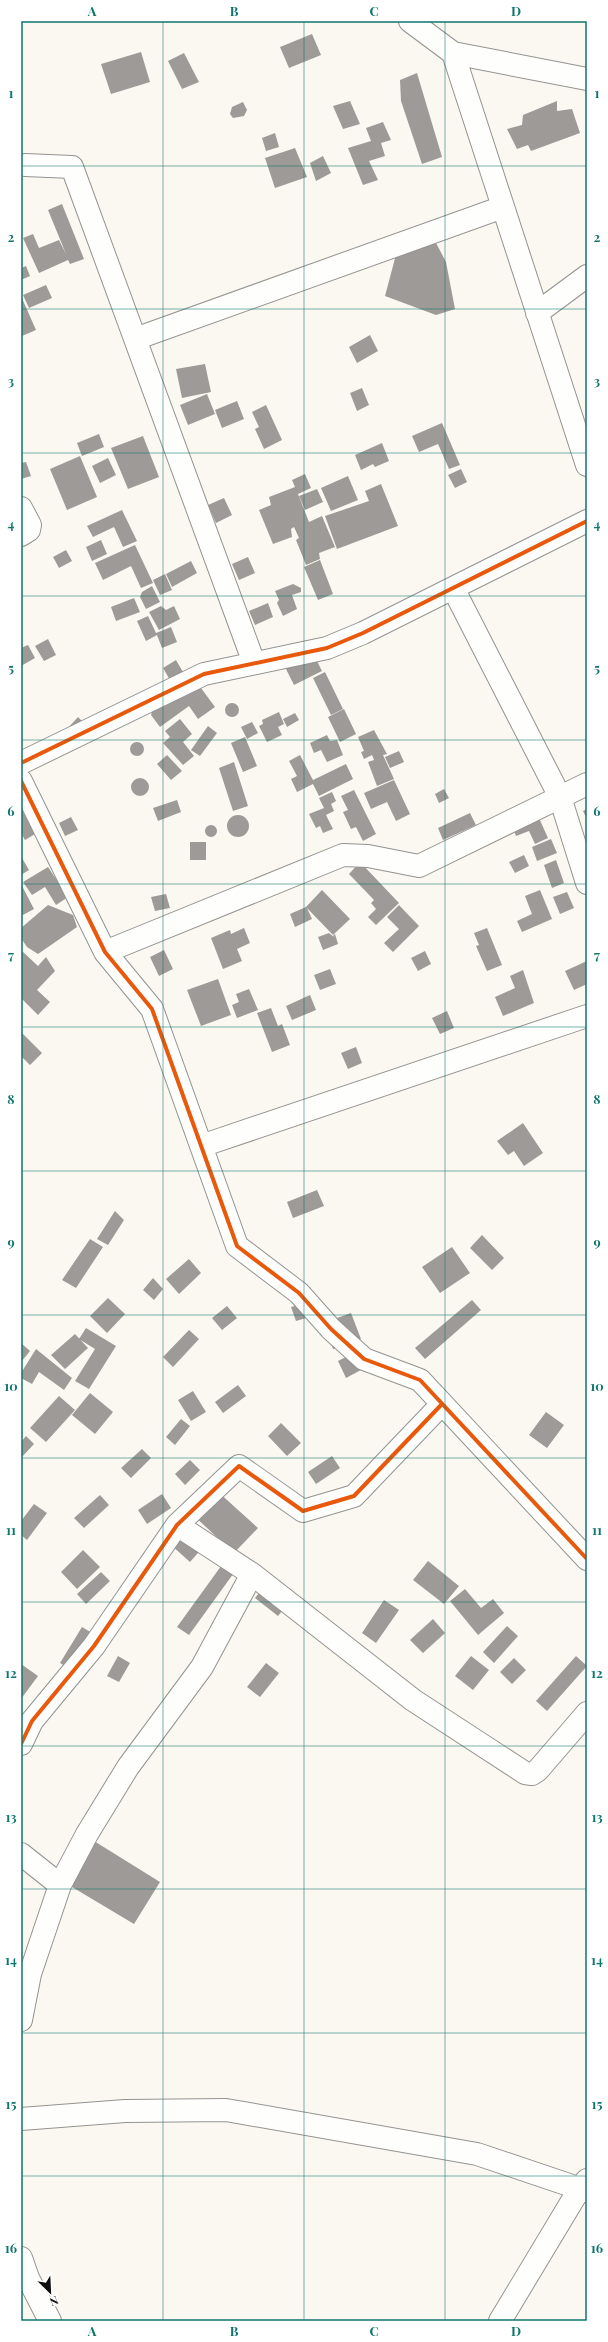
<svg xmlns="http://www.w3.org/2000/svg" width="608" height="2342" font-family="'Playfair Display',serif">
<rect width="100%" height="100%" fill="#fbf8f1"/>
<path fill="#9e9a97" d="M312,34L321,55L289,68L280,47Z
M141,52L150,82L111,94L101,64Z
M184,53L199,82L182,89L168,61Z
M417,73L442,157L422,164L401,101L400,80Z
M350,101L360,124L343,129L333,106Z
M557,101V111L572,109L580,133L531,151L528,145L517,149L507,129L522,125L523,115Z
M243,102L247,110L244,116L233,118L230,114L232,107Z
M383,122L391,140L381,143L385,156L369,161L378,180L363,185L348,148L371,141L366,128Z
M275,133L279,147L266,151L262,138Z
M295,148L307,177L275,188L265,158Z
M323,156L331,173L316,181L310,163Z
M62,204L84,259L70,264L68,260L39,273L23,238L33,234L39,248L59,240L66,254L48,210Z
M435,241L446,262L455,309L436,315L385,296L398,247Z
M26,266L30,276L21,280V268Z
M46,285L52,298L29,308L23,295Z
M21,296L36,330L22,336L21,332Z
M370,335L378,351L357,363L349,347Z
M205,364L211,392L182,398L176,369Z
M362,388L369,405L357,411L350,393Z
M207,394L215,414L188,425L180,405Z
M237,401L244,419L222,428L215,410Z
M266,405L282,440L264,449L255,429L259,427L252,412Z
M442,423L460,465L449,469L438,444L419,452L412,436Z
M99,434L104,447L82,456L77,443Z
M143,436L159,477L128,489L111,448Z
M382,443L389,461L375,467L373,464L361,470L355,455Z
M80,456L97,497L67,510L50,469Z
M108,458L116,475L100,483L92,466Z
M26,462L31,476L21,479V463Z
M461,469L467,482L455,488L448,475Z
M305,474L311,488L298,494L309,522L322,516L335,547L319,553L320,559L306,565L296,540L299,538L294,527L291,529L292,537L273,544L259,510L271,505L269,497L295,487L292,480Z
M348,476L358,500L331,511L321,488Z
M381,484L398,526L337,549L325,516L369,501L365,491Z
M317,489L323,502L305,510L299,496Z
M224,498L232,515L216,523L208,505Z
M122,510L137,541L123,547L114,527L93,537L87,526Z
M101,540L107,554L92,561L86,547Z
M135,545L153,583L141,588L131,566L103,580L95,563Z
M66,550L72,561L59,568L53,557Z
M248,557L255,573L239,580L232,564Z
M320,560L333,594L318,600L304,567Z
M191,561L197,573L172,587L166,574Z
M165,574L172,590L160,595L153,580Z
M293,584L301,588V592L292,595L297,609L283,616L277,603L279,600L275,591Z
M152,586L160,602L146,609L140,597L142,592Z
M134,598L140,612L116,621L111,607Z
M268,603L273,617L255,625L249,611Z
M161,606L166,610L174,606L180,619L159,630L149,612Z
M148,616L156,633L171,627L177,642L162,648L157,635L146,641L137,621Z
M48,639L56,655L44,661L35,646Z
M28,645L35,658L21,666V648Z
M313,653L322,671L294,685L285,667Z
M176,660L183,672L170,680L163,668Z
M325,672L343,709L331,715L313,678Z
M190,673L215,707L198,719L189,706L160,727L151,715L153,708Z
M225 710a7 7 0 1 1 14 0a7 7 0 1 1-14 0Z
M344,709L356,734L340,742L328,717Z
M279,712L284,724L278,727L282,735L267,742L259,726L263,724L262,720Z
M295,713L299,720L287,727L283,719Z
M78,717L89,728L67,729Z
M180,719L192,734L183,742L194,756L183,765L163,743L170,737L165,731Z
M252,722L258,733L247,739L241,727Z
M208,726L217,733L200,756L191,750Z
M374,730L387,754L383,755L394,779L377,786L368,762L374,760L372,755L364,759L361,752L364,751L358,737Z
M327,735L330,741L337,740L343,755L327,762L321,750L314,753L310,743Z
M245,737L257,766L243,772L231,743Z
M130 749a7 7 0 1 1 14 0a7 7 0 1 1-14 0Z
M399,751L404,762L390,768L385,757Z
M167,755L182,771L171,780L157,764Z
M300,755L313,780L346,764L353,779L319,796L313,784L297,792L291,779L297,776L289,761Z
M234,762L248,806L233,811L219,768Z
M131 787a9 9 0 1 1 18 0a9 9 0 1 1-18 0Z
M394,780L410,814L396,821L387,802L371,809L364,793Z
M444,789L449,798L439,803L435,794Z
M354,790L376,834L363,841L356,827L351,829L343,812L348,810L341,796Z
M332,792L336,801L331,804L334,811L326,815L333,829L323,833L320,826L316,828L309,814L324,808L319,798Z
M177,800L181,812L158,821L153,808Z
M21,808L35,834L25,840L21,833Z
M587,809V819L583,811Z
M470,813L476,825L443,840L438,828Z
M227 826a11 11 0 1 1 22 0a11 11 0 1 1-22 0Z
M71,817L78,830L65,836L59,823Z
M539,818L548,838L535,844L529,831L516,836L513,828Z
M205 831a6 6 0 1 1 12 0a6 6 0 1 1-12 0Z
M551,839L557,853L537,861L532,847Z
M190,842H206V860H190Z
M524,855L529,866L515,873L509,862Z
M22,858L29,870L21,875V859Z
M556,860L564,883L552,888L544,865Z
M360,862L399,903L376,925L368,917L376,909L371,903L374,900L349,874Z
M48,867L68,897L56,905L45,887L32,895L23,882Z
M21,884L34,909L21,916Z
M322,890L350,919L333,935L307,908L312,919L295,927L290,914L306,907Z
M540,890L552,919L522,932L517,921L532,914L525,896Z
M567,892L574,908L560,914L553,897Z
M166,894L170,908L155,911L151,897Z
M48,905L73,915L77,927L38,954L27,947L21,938V928Z
M399,905L419,926L393,952L384,943L399,929L387,917Z
M244,928L250,943L237,949L242,961L223,969L211,938L230,930L231,934Z
M487,928L502,965L487,971L476,946L479,945L474,933Z
M329,933L335,938L333,936L335,934L338,944L323,950L318,937Z
M21,950L38,966L46,957L55,971L37,990L50,1002L38,1015L21,998Z
M164,950L173,969L159,976L150,957Z
M425,951L431,964L418,971L411,958Z
M587,961V984L574,990L565,971Z
M330,969L336,984L320,990L314,975Z
M523,970L534,1003L503,1016L495,997L515,988L510,976Z
M218,979L231,1015L201,1026L187,990Z
M249,989L258,1010L237,1018L232,1005L239,1002L236,994Z
M310,995L316,1010L292,1020L286,1006Z
M271,1008L278,1026L282,1024L290,1045L272,1052L257,1013Z
M447,1011L454,1028L440,1034L432,1018Z
M21,1032L42,1053L30,1065L21,1056Z
M356,1047L362,1063L348,1069L341,1053Z
M523,1123L543,1153L524,1166L514,1151L508,1155L497,1141Z
M317,1190L324,1206L293,1218L287,1202Z
M115,1211L124,1220L108,1245L97,1239Z
M482,1235L504,1258L492,1270L470,1248Z
M90,1239L103,1247L76,1288L62,1280Z
M452,1247L470,1273L440,1293L422,1267Z
M189,1259L201,1273L179,1294L166,1279Z
M153,1278L163,1289L154,1300L143,1290Z
M108,1298L125,1314L107,1333L90,1316Z
M472,1300L481,1310L425,1359L415,1348Z
M309,1302L313,1316L296,1321L291,1307Z
M227,1306L237,1318L222,1330L212,1318Z
M351,1313L361,1339L333,1349L323,1323Z
M86,1328L116,1346L89,1389L75,1381L95,1349L79,1339Z
M189,1330L199,1339L173,1367L163,1357Z
M75,1334L88,1348L65,1369L51,1355Z
M21,1343L30,1351L21,1362Z
M365,1347L374,1363L346,1378L338,1361Z
M36,1349L72,1378L64,1390L39,1372L32,1384L21,1378V1373Z
M238,1385L246,1396L223,1413L215,1402Z
M193,1391L206,1412L191,1421L178,1400Z
M90,1393L113,1412L95,1434L72,1415Z
M59,1396L75,1410L46,1442L30,1428Z
M546,1412L564,1425L547,1448L529,1435Z
M181,1419L190,1426L175,1445L166,1437Z
M281,1423L301,1443L287,1456L268,1436Z
M26,1436L34,1444L21,1458V1442Z
M142,1449L151,1458L131,1478L121,1468Z
M332,1456L340,1468L316,1484L308,1472Z
M190,1460L200,1470L185,1485L175,1474Z
M216,1490L258,1528L234,1553L193,1515Z
M162,1494L171,1508L147,1524L138,1510Z
M100,1495L109,1505L84,1528L74,1518Z
M34,1504L47,1513L27,1540L21,1535V1521Z
M185,1530L204,1546L190,1562L171,1545Z
M83,1550L100,1567L77,1589L61,1572Z
M428,1561L459,1586L444,1604L413,1580Z
M224,1562L236,1570L189,1635L177,1627Z
M101,1572L110,1581L86,1604L77,1594Z
M266,1584L289,1602L278,1616L255,1598Z
M465,1589L481,1608L493,1599L504,1613L478,1635L450,1601Z
M384,1600L399,1610L376,1643L362,1633Z
M433,1619L445,1633L423,1653L410,1640Z
M507,1626L518,1636L494,1663L483,1652Z
M82,1627L97,1636L75,1672L60,1663Z
M118,1656L130,1663L119,1682L107,1676Z
M471,1656L489,1670L473,1690L455,1676Z
M576,1656L587,1666L547,1711L536,1701Z
M514,1658L526,1670L512,1684L500,1672Z
M266,1663L279,1673L260,1697L247,1687Z
M21,1664L38,1676L21,1699Z
M94,1841L160,1882L134,1924L67,1884Z"/>
<g fill="none" stroke-linecap="round" stroke-linejoin="round">
<g stroke="#949390" stroke-width="24">
<path id="minor" d="M410,21L453,53L587,79
M453,53L587,465
M25,165L72,167L254,663
M537,313L587,276
M135,339L503,207
M21,508L30,525L29,530L21,535
M453,588L560,797L587,883
M21,763L204,674L327,648L363,633L587,521
M21,781L105,952L152,1009L237,1246L299,1293L331,1329L364,1359L420,1380L587,1559
M105,952L343,855L368,856L419,866L587,784
M201,1146L587,1016
M177,1525L252,1574L413,1700L525,1773L532,1774L538,1770L587,1713
M21,1744L32,1721L94,1646L177,1525L239,1466L303,1511L354,1496L442,1404
M21,1854L60,1885
M21,2020L30,1974L60,1885L87,1834L128,1767L202,1667L252,1574
M21,2119L125,2111L226,2110L477,2154L587,2191
M21,2258L28,2278L50,2321
M500,2321L580,2188L587,2180"/>
</g>
<use href="#minor" stroke="#fefefd" stroke-width="22"/>
<g stroke="#fff" stroke-width="6">
<path id="cycleway" d="M21,763L204,674L327,648L363,633L587,521
M21,781L105,952L152,1009L237,1246L299,1293L331,1329L364,1359L420,1380L587,1559
M21,1744L32,1721L94,1646L177,1525L239,1466L303,1511L354,1496L442,1404"/>
</g>
<use href="#cycleway" stroke="#e8590c" stroke-width="4"/>
</g>
<path fill="none" stroke="#0f766e" stroke-width="1" stroke-opacity="0.55" d="M163,21V2321M304,21V2321M445,21V2321M21,166H587M21,309H587M21,453H587M21,596H587M21,740H587M21,884H587M21,1027H587M21,1171H587M21,1315H587M21,1458H587M21,1602H587M21,1746H587M21,1889H587M21,2033H587M21,2176H587"/>
<rect width="608" height="2342" fill="none" stroke="#ffffff" stroke-width="44"/>
<g transform="translate(50 2292) rotate(156)" stroke="#ffffff" stroke-width="3" paint-order="stroke">
<path d="M0-3L7 15L0 10L-7 15Z" fill="#0d0d0d"/>
<text y="-6" font-size="11" font-weight="bold" text-anchor="middle" fill="#0d0d0d">N</text>
</g>
<rect x="22" y="22" width="564" height="2298" fill="none" stroke="#0f766e" stroke-width="1.5"/>
<g font-size="13" text-anchor="middle" font-weight="bold" fill="#0f766e">
<text x="92" y="16">A</text>
<text x="234" y="16">B</text>
<text x="374" y="16">C</text>
<text x="516" y="16">D</text>
<text x="11" y="98">1</text>
<text x="597" y="98">1</text>
<text x="11" y="242">2</text>
<text x="597" y="242">2</text>
<text x="11" y="386">3</text>
<text x="597" y="386">3</text>
<text x="11" y="529">4</text>
<text x="597" y="529">4</text>
<text x="11" y="673">5</text>
<text x="597" y="673">5</text>
<text x="11" y="816">6</text>
<text x="597" y="816">6</text>
<text x="11" y="960">7</text>
<text x="597" y="960">7</text>
<text x="11" y="1104">8</text>
<text x="597" y="1104">8</text>
<text x="11" y="1247">9</text>
<text x="597" y="1247">9</text>
<text x="11" y="1391">10</text>
<text x="597" y="1391">10</text>
<text x="11" y="1535">11</text>
<text x="597" y="1535">11</text>
<text x="11" y="1678">12</text>
<text x="597" y="1678">12</text>
<text x="11" y="1822">13</text>
<text x="597" y="1822">13</text>
<text x="11" y="1965">14</text>
<text x="597" y="1965">14</text>
<text x="11" y="2109">15</text>
<text x="597" y="2109">15</text>
<text x="11" y="2253">16</text>
<text x="597" y="2253">16</text>
<text x="92" y="2336">A</text>
<text x="234" y="2336">B</text>
<text x="374" y="2336">C</text>
<text x="516" y="2336">D</text>
</g>
</svg>
